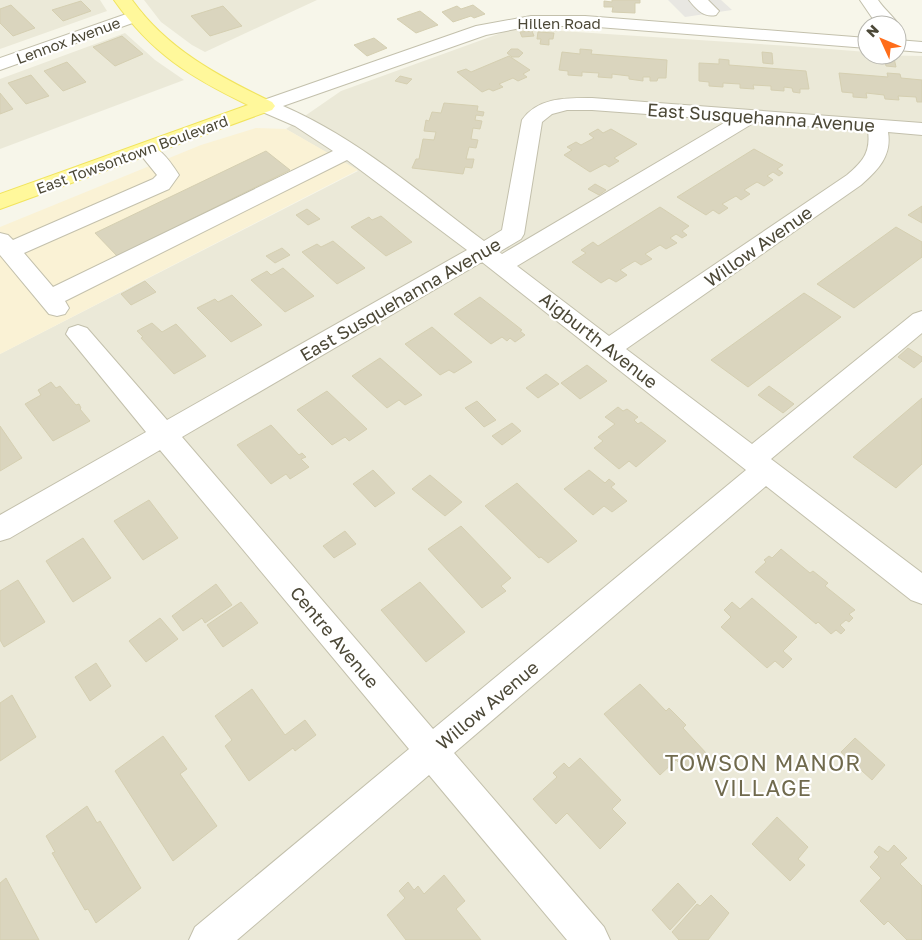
<svg xmlns="http://www.w3.org/2000/svg" width="922" height="940" font-family="'Golos Text',sans-serif">
<rect width="100%" height="100%" fill="#f7f6ea"/>
<path fill="#ebe9d8" d="M0,0H100L107,11L0,49Z
M144,0H317L205,52L192,45L161,22Z
M515,28L790,46L867,52V55L922,56V940H0V354L358,171L286,129L341,91Z
M125,33L155,60L184,80L0,149V79Z"/>
<path fill="#faf2d5" d="M256,128L286,129L358,170L0,354V227L201,145Z"/>
<path fill="#e8e7e2" d="M668,0H721L732,10L685,17Z"/>
<path fill="#dad5be" stroke="#d5cfb1" d="M612,0H640V3H635V13L612,12L613,7H604V1L612,2Z
M81,1L91,11L63,21L52,10Z
M11,5L35,28L13,36L0,23V9Z
M473,5L485,14L474,18L471,16L453,22L442,12L457,6L461,9Z
M223,6L242,26L210,36L191,16Z
M420,11L438,25L416,33L397,19Z
M532,31L534,36L522,37L520,32Z
M538,32L554,33L553,39H549V45L540,44L541,39H537Z
M122,36L143,54L115,66L93,47Z
M374,38L387,48L367,56L354,45Z
M511,49H518L523,53L519,57H512L507,53Z
M580,49L592,50L591,54L667,60L666,78H658L657,81H650V77H643V81L629,79V76L612,74V78L598,77L599,73L582,72V76L568,75V71L559,70L562,52L580,54Z
M762,52L772,53L773,64L763,63Z
M509,56L530,70L523,74L527,77L518,81L513,78L499,84L503,87L493,91L489,89L482,92L457,72L466,69L471,72Z
M884,57L894,58L896,67L886,66Z
M719,59L729,60V65L806,71L809,89H800V93L793,92L792,88L784,87V91L771,90V86L753,85L754,89L740,88V84L723,83V87L709,86V82L699,81V63L719,64Z
M67,62L86,82L63,91L44,71Z
M839,73L888,77L887,73L900,74L901,78L922,80V102H917L916,97L898,96L899,100L885,99L884,95L866,93L867,98L853,97V93L842,92Z
M31,75L49,96L26,104L8,83Z
M400,76L412,79L407,84L395,81Z
M0,93L13,109L0,114Z
M444,103L478,106L477,111L484,112L483,116L476,115L475,120L482,121L480,129L473,128L471,139L478,140L476,148L469,147L466,159H474L472,168L465,167L463,174L412,168L416,159H419L423,139L434,140L436,132L424,131L426,120L429,121L432,112L441,113Z
M598,129L603,133L611,129L637,144L614,158L619,161L609,167L605,164L590,172L564,155L572,150L567,147L576,142L581,145L594,138L589,134Z
M754,149L783,165L777,169L783,173L779,176L773,172L767,176L773,180L764,186L757,182L744,190L750,194L741,200L736,196L722,204L728,208L719,214L713,210L706,215L677,197Z
M266,151L290,170L117,256L95,233Z
M595,184L606,190L599,195L588,189Z
M922,206V223L908,215Z
M660,207L689,226L682,231L687,235L682,238L676,234L670,238L677,243L666,249L660,245L645,254L652,259L641,265L635,261L620,270L627,275L616,282L609,278L601,283L572,262L586,253L581,250L593,242L598,246Z
M307,209L320,219L308,225L296,215Z
M381,216L412,242L386,256L351,227L369,217L372,220Z
M896,227L922,242V257L854,308L817,284Z
M333,241L365,268L337,284L302,252L317,244L321,247Z
M282,248L290,255L275,263L266,256Z
M283,268L314,296L285,312L251,280L267,271L271,275Z
M145,281L156,292L131,305L121,294Z
M804,293L841,317L748,387L711,360Z
M232,295L262,325L231,342L197,308L215,299L218,302Z
M480,297L522,330L520,331L525,335L515,342L510,338L507,341L502,337L491,344L454,314Z
M152,323L162,332L176,324L206,356L174,374L141,338L143,337L137,331Z
M432,327L472,362L454,373L449,370L440,375L405,344Z
M908,348L922,357V361L914,368L898,357Z
M380,358L422,395L405,405L399,400L387,408L352,376Z
M587,365L607,381L580,399L561,383Z
M546,374L559,384L538,398L526,388Z
M51,382L56,388L60,386L76,405L79,404L81,408L80,409L90,421L53,441L25,404L41,395L38,390Z
M769,386L794,404L783,413L758,395Z
M327,391L367,429L349,441L345,437L332,445L297,410Z
M922,398V464L896,488L853,457Z
M477,401L496,420L484,427L465,408Z
M618,407L623,411L627,409L638,417L634,420L638,424L641,422L666,441L636,467L629,461L619,469L594,448L603,441L598,437L615,424L605,417Z
M512,423L521,431L502,445L492,436Z
M271,425L299,455L302,453L306,457L301,459L309,467L290,479L286,474L271,484L237,445Z
M0,426L22,458L0,471Z
M373,470L395,493L375,507L353,484Z
M589,470L605,483L609,479L615,484L611,487L627,501L612,512L604,506L593,515L564,489Z
M430,475L462,502L445,516L412,489Z
M517,483L577,541L548,563L541,557L539,558L485,506Z
M149,500L178,538L143,560L114,521Z
M461,526L511,578L501,586L506,591L482,608L428,549Z
M345,531L356,544L334,558L323,546Z
M83,538L111,578L73,602L46,561Z
M781,549L810,573L813,571L828,583L825,586L855,610L849,614L853,618L849,622L846,620L840,625L845,630L841,634L836,630L831,634L818,622L816,624L755,572L766,562L764,560L769,556L772,558Z
M18,580L45,622L4,647L0,640V591Z
M420,582L465,632L426,662L381,610Z
M216,584L232,605L205,623L202,618L183,631L172,616Z
M752,598L797,637L783,651L792,659L783,668L775,661L767,668L721,627L731,617L724,610L732,602L740,609Z
M241,602L258,623L223,647L207,625Z
M160,618L178,639L146,662L129,641Z
M96,663L111,686L90,701L75,677Z
M640,684L666,711L669,708L686,725L683,728L707,754L687,771L676,760L660,775L604,714Z
M252,689L285,735L305,720L316,735L295,751L293,748L249,781L225,746L232,740L215,716Z
M12,695L36,737L0,761V703Z
M163,736L187,769L180,774L217,826L173,861L115,771Z
M855,738L885,765L872,780L841,752Z
M580,758L621,800L612,809L626,823L600,849L567,813L556,824L533,799L557,777L553,773L564,763L569,768Z
M87,806L97,823L100,821L141,888L96,923L88,909L85,910L52,853L55,852L46,836Z
M777,817L808,847L798,859L805,865L790,881L752,844Z
M894,845L907,858L900,864L922,886V940H907L888,921L884,925L860,901L881,878L870,867L879,857L874,852L879,846L888,852Z
M444,875L465,901L456,909L481,940H406L387,915L405,898L399,891L408,882L414,890L418,886L424,894Z
M6,878L39,940H0V883Z
M678,883L696,902L670,930L652,910Z
M711,895L729,913L708,940H679L672,932L697,904L700,906Z"/>
<g fill="none" stroke-linecap="round" stroke-linejoin="round">
<g stroke="#c3c0ac" stroke-width="2">
<path id="minor" d="M689,0H708L719,11L716,15C704,18 696,9 689,0Z
M860,0H878C884,9 893,16 899,25L897,28V25H880L873,19Z
M135,11L141,12L144,16L141,20L0,70V58Z
M531,16H585L867,38V48L585,26H531L486,35L283,106C357,138 420,193 484,241L502,230L522,120C538,97 567,98 592,98L922,123V135L888,132C892,156 878,170 861,185L626,349L752,444L913,314L922,311V333L771,459L922,573V604L911,600L766,486L454,753L604,927L610,940H567L429,775L237,940H189L195,927L409,749L160,450L10,538L0,541V515L146,432L66,334L69,328L78,325L87,328L167,420L467,250L347,160L65,301L69,308L65,314L57,316L49,314L0,255V233L8,235L13,240L153,179L157,175L136,149L139,145C156,140 170,161 179,175L169,189L24,253L53,287L333,151L295,126L258,110L255,106L258,102L476,26ZM567,110H592L729,120L502,254L499,252L521,239L524,234L542,122L552,114ZM755,122L868,131C871,153 862,162 847,175L609,336L517,266ZM482,262L746,470L433,729L182,437Z
M897,40L922,42V52L897,50Z"/>
</g>
<g stroke="#f1e45e" stroke-width="2">
<path id="major" d="M114,0H132C167,49 218,76 272,102L275,106L272,110L0,209V194L248,105C190,77 152,54 114,0Z"/>
</g>
<use href="#minor" fill="#fff" fill-rule="evenodd"/>
<use href="#major" fill="#fff89b" fill-rule="evenodd"/>
</g>
<g text-anchor="middle" dominant-baseline="central" stroke-width="4.5" stroke-linejoin="round" paint-order="stroke">
<g font-size="15" fill="#4c4837" stroke="#fff">
<text x="559" y="23">Hillen Road</text>
<text transform="translate(68 40) rotate(-20)">Lennox Avenue</text>
<text transform="translate(132 154) rotate(-20)">East Towsontown Boulevard</text>
</g>
<g font-size="18" fill="#4c4837" stroke="#fff">
<text transform="translate(761 117) rotate(4)">East Susquehanna Avenue</text>
<text transform="translate(758 246) rotate(-35)">Willow Avenue</text>
<text transform="translate(400 299) rotate(-30)">East Susquehanna Avenue</text>
<text transform="translate(599 340) rotate(38)">Aigburth Avenue</text>
<text transform="translate(335 637) rotate(50)">Centre Avenue</text>
<text transform="translate(487 705) rotate(-40)">Willow Avenue</text>
</g>
<g font-size="22" letter-spacing="1" fill="#706a4d" stroke="#fff">
<text x="763" y="762">TOWSON MANOR<tspan x="763" dy="25">VILLAGE</tspan></text>
</g>
</g>
<g transform="translate(882 40) rotate(314)"><circle r="24" fill="#ffffff" stroke="#b7b6af"/>
<path d="M0-4L9 19L0 12L-9 19Z" fill="#ff6d19"/>
<text y="-8" font-size="14" font-weight="bold" text-anchor="middle" fill="#4c4837">N</text>
</g>
</svg>
